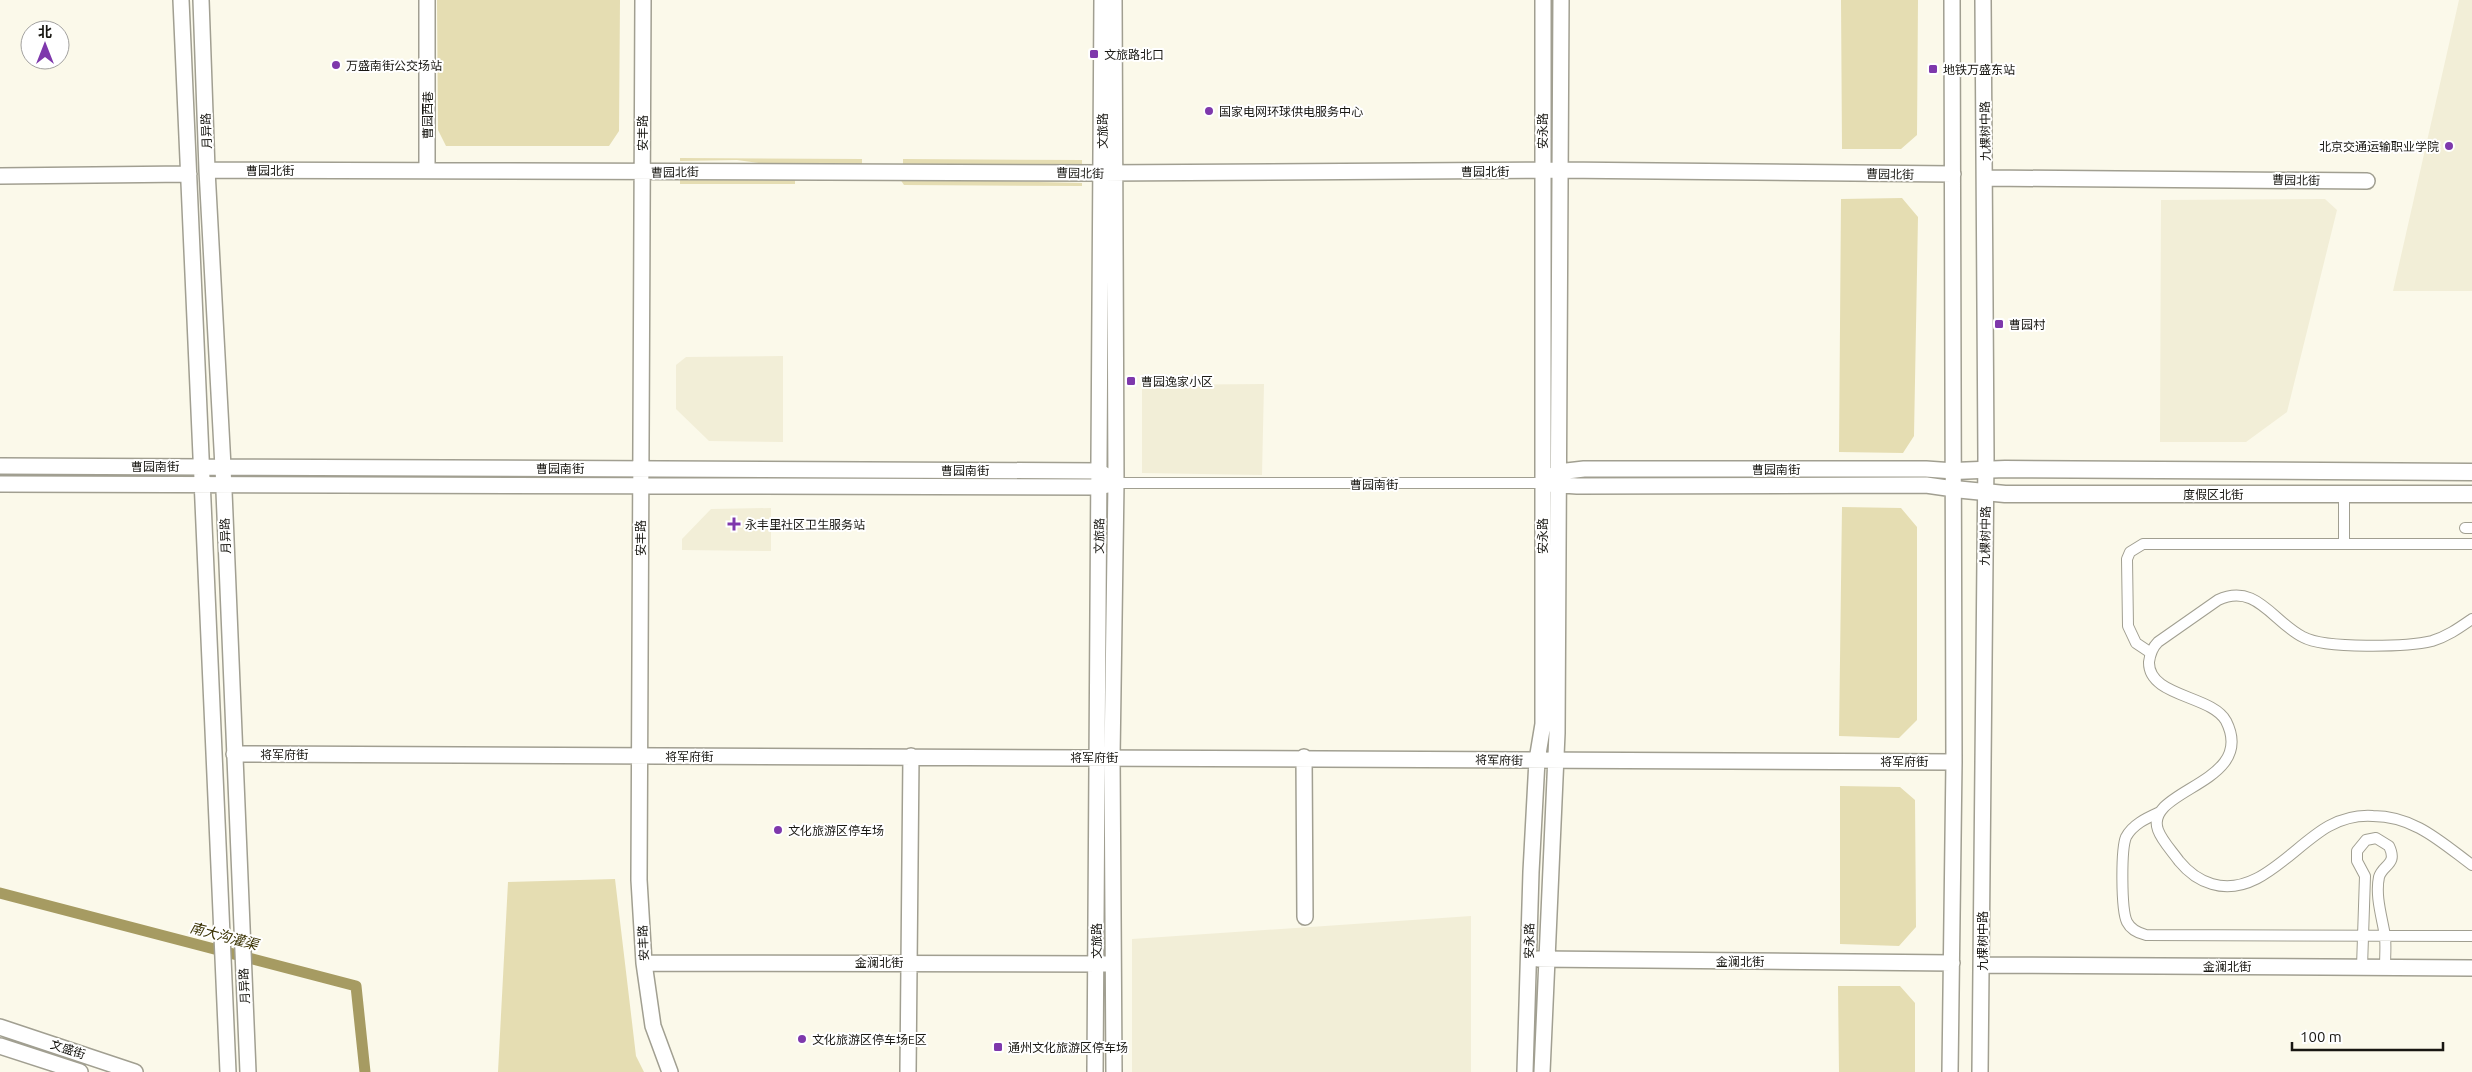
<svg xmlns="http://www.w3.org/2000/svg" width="2472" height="1072" font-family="Ubuntu,'Noto Sans SC',sans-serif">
<rect width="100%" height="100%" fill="#fbf9ea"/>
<path fill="#f2eed7" d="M2459,0H2472V291H2393Z
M2325,199L2337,210L2287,412L2246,442H2160L2161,200Z
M783,356V442L709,441L676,409V365L686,357Z
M1264,384L1262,475L1142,473V385Z
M771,508V551L682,550V539L711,509Z
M1471,916V1072H1132V939Z"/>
<path fill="#e5ddb2" d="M437,0H620L619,131L609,146H446L438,130Z
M1841,0H1918L1917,135L1901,149H1842Z
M680,158L862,159V165H774L737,160L680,161Z
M903,159L1082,160V165H903Z
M680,179H795V184H680Z
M900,179L1082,183V186L904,185Z
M1902,198L1918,217L1914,436L1903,453L1839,452L1841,199Z
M1842,507L1901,508L1917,527V720L1899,738L1839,736Z
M1840,786L1900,787L1915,800L1916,927L1899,946L1840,944Z
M615,879L636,1056L644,1072H498L508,882Z
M1838,986H1900L1915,1003V1072H1839Z"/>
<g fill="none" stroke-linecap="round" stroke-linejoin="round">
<path stroke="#a69b62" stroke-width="11" d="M0,893L356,986L365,1072"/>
<g stroke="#a19f91" stroke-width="12">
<path id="street" d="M1116,483H1542
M2344,494V544H2472
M2465,528H2472
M2472,619C2459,628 2448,636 2432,641C2407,647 2325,649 2303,637C2273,622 2256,582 2218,600L2158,642C2152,648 2150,654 2149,662C2148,697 2212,695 2226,721C2258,784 2143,789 2158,830C2162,841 2172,851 2179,861C2188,872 2198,880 2212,884C2258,898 2294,845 2329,826C2342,819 2358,815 2373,816C2414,816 2441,842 2472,865
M2151,653L2136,643L2128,626L2127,559L2130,552L2143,544H2344
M2160,812C2147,818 2133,824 2126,837C2121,849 2121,910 2127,922C2131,930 2138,933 2146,935L2472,936
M2362,967L2365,876L2357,861V851L2366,840L2376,838L2389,846C2398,865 2383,864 2379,877C2375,896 2382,917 2385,936C2386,946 2385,957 2385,967"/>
</g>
<g stroke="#a19f91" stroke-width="18">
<path id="secondary" d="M181,0L228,1072
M201,0L207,170L223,467L248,1072
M427,0V170
M643,0L639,880L644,963L653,1026L670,1072
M207,170L1102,173L1559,170L1953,174
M0,176L189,174
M1985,178L2367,181
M0,466L1099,471L1116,483
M1551,477L1558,472L1584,469H1926L1954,471
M0,484L1099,487L1116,483
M1548,484L1577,486L1926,485L1954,489
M234,754L1954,762
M1304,757L1305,917
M1538,959L1952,963
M644,963L1105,964
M1982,965L2472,968
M0,1027L135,1072
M0,1046L80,1072
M908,1072L911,756
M1095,1072L1102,0
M1114,1072L1112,757L1116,483L1114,0
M1525,1072L1531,872L1537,760L1543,724V0
M1542,1072L1557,733L1561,0
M1950,1072L1954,762L1952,0
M1980,1072L1986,457L1983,0"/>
</g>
<g stroke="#a19f91" stroke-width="19">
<path id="primary" d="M1954,471L2005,469L2472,472
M1954,489L2005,494H2472"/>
</g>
<use href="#street" stroke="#fff" stroke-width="10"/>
<use href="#secondary" stroke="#fff" stroke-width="15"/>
<use href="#primary" stroke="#fff" stroke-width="16"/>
</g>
<g fill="#7e38ac" stroke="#fff" stroke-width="2">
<rect x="1089" y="49" width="10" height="10" rx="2.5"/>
<circle cx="336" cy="65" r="5"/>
<rect x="1928" y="64" width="10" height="10" rx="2.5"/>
<circle cx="1209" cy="111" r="5"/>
<circle cx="2449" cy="146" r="5"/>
<rect x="1994" y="319" width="10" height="10" rx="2.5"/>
<rect x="1126" y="376" width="10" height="10" rx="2.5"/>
<path d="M731.5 516.5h5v5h5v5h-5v5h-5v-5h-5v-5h5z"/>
<circle cx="778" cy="830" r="5"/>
<circle cx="802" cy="1039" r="5"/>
<rect x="993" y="1042" width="10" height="10" rx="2.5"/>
</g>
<g text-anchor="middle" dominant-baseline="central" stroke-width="4" stroke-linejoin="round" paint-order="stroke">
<g font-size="12" fill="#181712" stroke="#fff" text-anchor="start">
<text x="1104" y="54">文旅路北口</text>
<text x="346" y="65">万盛南街公交场站</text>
<text x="1943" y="69">地铁万盛东站</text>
<text x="1219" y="111">国家电网环球供电服务中心</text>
<text x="2439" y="146" text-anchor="end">北京交通运输职业学院</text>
<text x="2009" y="324">曹园村</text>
<text x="1141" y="381">曹园逸家小区</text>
<text x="745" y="524">永丰里社区卫生服务站</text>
<text x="788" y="830">文化旅游区停车场</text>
<text x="812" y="1039">文化旅游区停车场E区</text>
<text x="1008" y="1047">通州文化旅游区停车场</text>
</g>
<g font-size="12" fill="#181712" stroke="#fff">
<text transform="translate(427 115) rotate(-90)">曹园西巷</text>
<text transform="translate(206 131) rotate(-92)">月异路</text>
<text transform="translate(1102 131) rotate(-90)">文旅路</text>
<text transform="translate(1542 131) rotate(-90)">安永路</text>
<text transform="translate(1985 131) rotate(-91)">九棵树中路</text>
<text transform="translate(642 133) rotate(-90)">安丰路</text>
<text x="270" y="170">曹园北街</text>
<text x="1485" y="171">曹园北街</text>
<text transform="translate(675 172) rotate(-1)">曹园北街</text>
<text transform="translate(1080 173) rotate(1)">曹园北街</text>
<text transform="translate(1890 174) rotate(1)">曹园北街</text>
<text transform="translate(2296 180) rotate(1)">曹园北街</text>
<text x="155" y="466">曹园南街</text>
<text x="560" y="468">曹园南街</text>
<text x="1776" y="469">曹园南街</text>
<text x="965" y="470">曹园南街</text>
<text x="1374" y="484">曹园南街</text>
<text x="2213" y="494">度假区北街</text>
<text transform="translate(225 536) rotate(-92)">月异路</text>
<text transform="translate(1099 536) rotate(-89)">文旅路</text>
<text transform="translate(1542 536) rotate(-90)">安永路</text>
<text transform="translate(1985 536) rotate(-89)">九棵树中路</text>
<text transform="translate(640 538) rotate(-90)">安丰路</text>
<text x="284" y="754">将军府街</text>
<text x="689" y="756">将军府街</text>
<text x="1094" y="757">将军府街</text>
<text transform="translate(1499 760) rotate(1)">将军府街</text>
<text x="1904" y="761">将军府街</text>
<text transform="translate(1096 941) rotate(-90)">文旅路</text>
<text transform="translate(1529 941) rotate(-89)">安永路</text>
<text transform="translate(1982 941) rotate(-90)">九棵树中路</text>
<text transform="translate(643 943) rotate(-93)">安丰路</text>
<text x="1740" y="961">金澜北街</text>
<text x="879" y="962">金澜北街</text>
<text x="2227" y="966">金澜北街</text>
<text transform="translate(244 986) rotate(-93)">月异路</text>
<text transform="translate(68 1049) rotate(18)">文盛街</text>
</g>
<g font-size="14" font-style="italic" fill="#393100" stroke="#fff">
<text transform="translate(224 936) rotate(15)">南大沟灌渠</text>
</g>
</g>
<g transform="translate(45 45)"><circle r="24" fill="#ffffff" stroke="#a3a2a0"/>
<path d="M0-4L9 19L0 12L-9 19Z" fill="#7e38ac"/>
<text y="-8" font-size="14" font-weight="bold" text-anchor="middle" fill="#181712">北</text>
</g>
<path d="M2292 1042v8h151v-8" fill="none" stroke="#181712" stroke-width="2.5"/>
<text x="2300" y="1042" font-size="15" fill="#181712" stroke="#ffffff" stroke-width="4" paint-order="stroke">100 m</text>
</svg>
